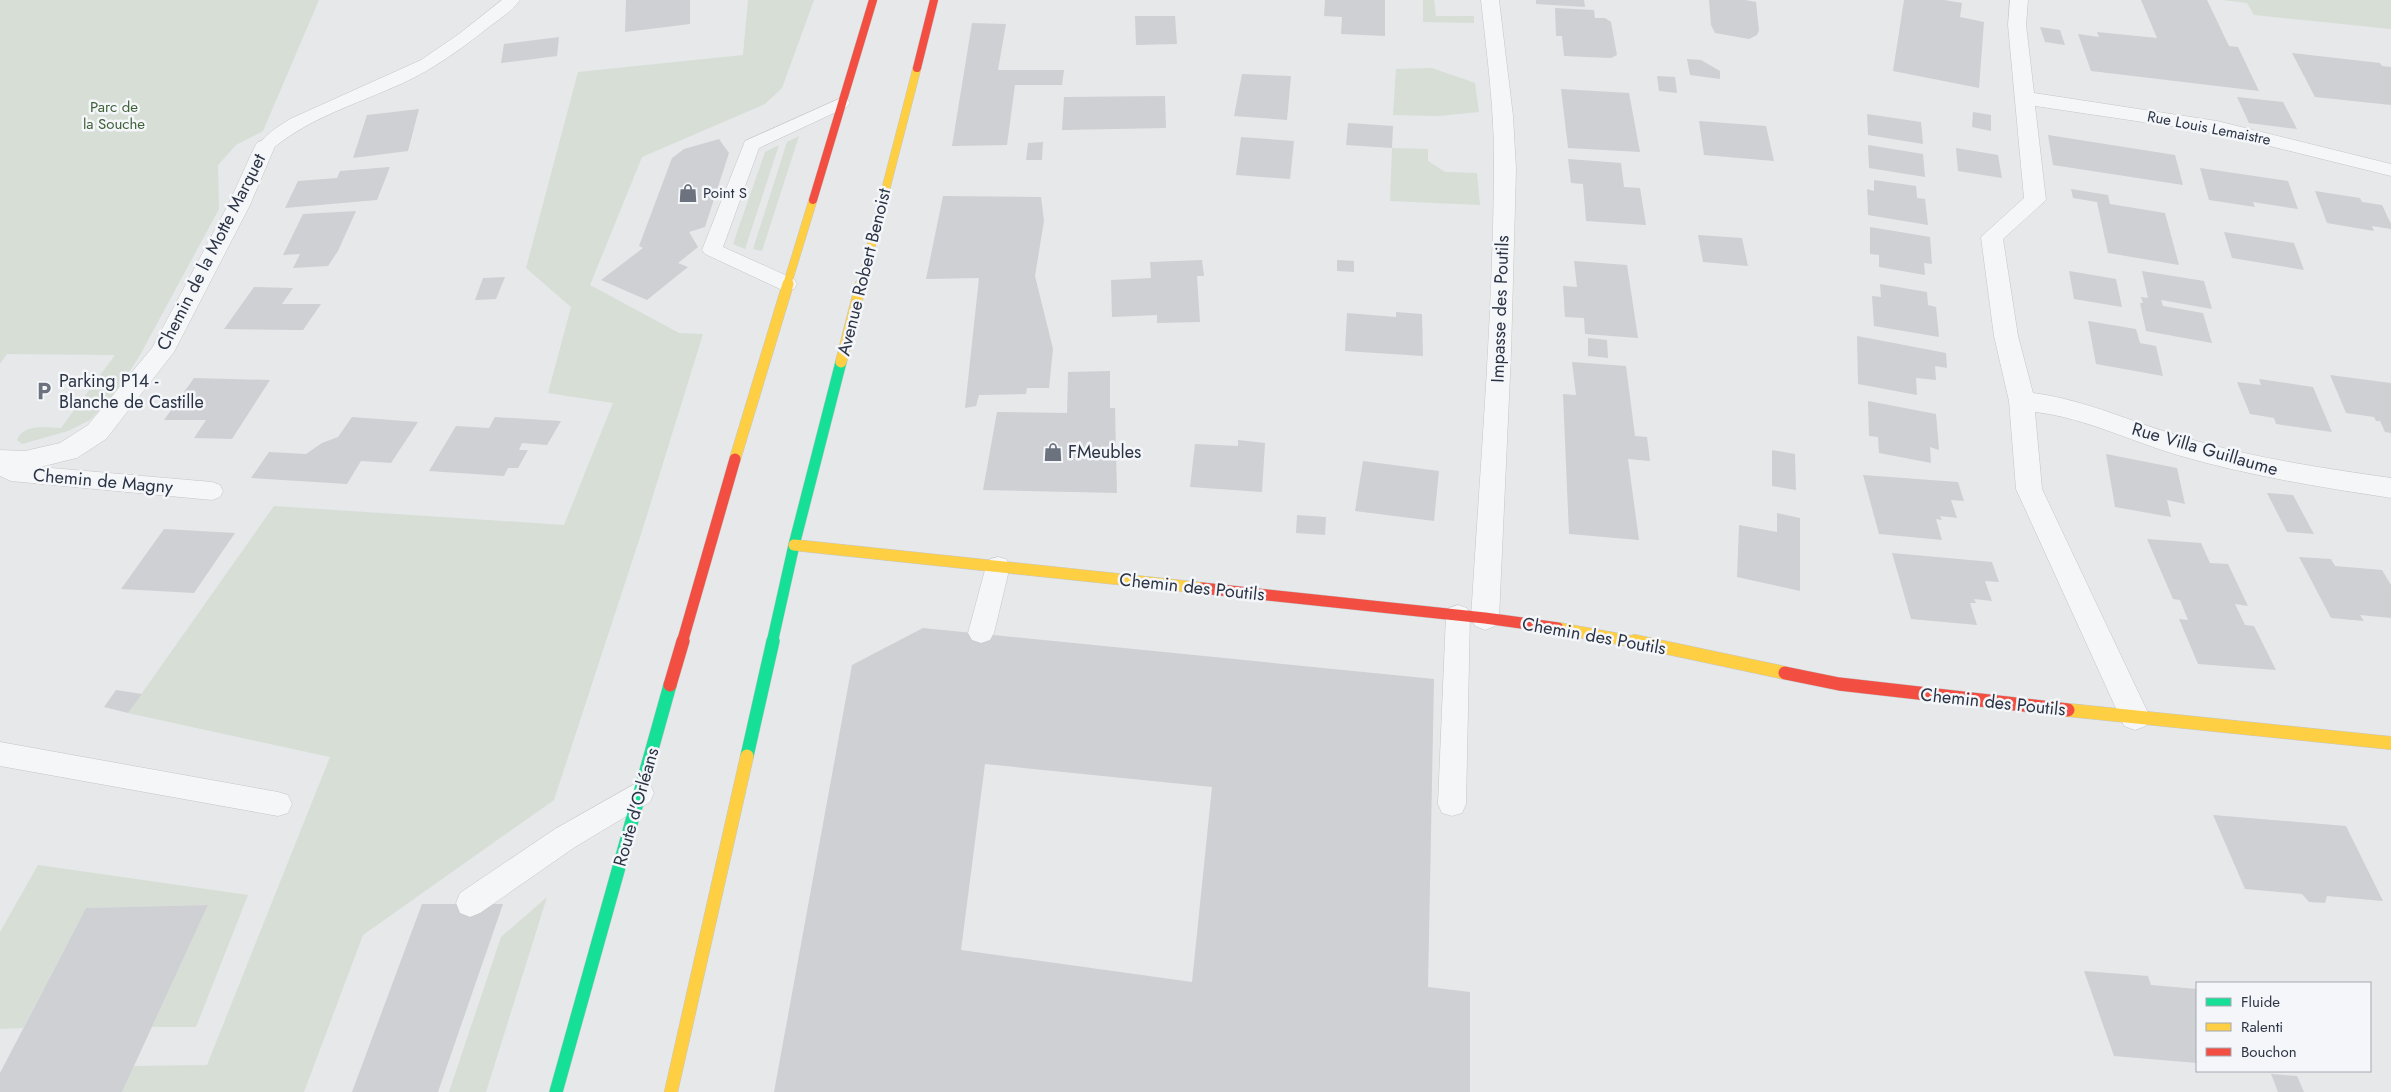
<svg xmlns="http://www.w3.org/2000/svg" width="2391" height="1092" font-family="Jost,sans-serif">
<rect width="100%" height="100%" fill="#e6e8ea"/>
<path fill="#d6ded6" d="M0,0H319L263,131L236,145L218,165L219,209L140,355L117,391L90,420L68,431L22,444L17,440C23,423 47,428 61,428L115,355L7,354L0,364Z
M748,0H814L782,88L765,104L642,157L590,285L679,333L703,334L642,531L554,800L363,935L304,1092H122L134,1066L207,1065L330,757L128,713L274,506L564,525L613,403L548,393L571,307L526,268L578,72L743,55Z
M1423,0H1434L1436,16H1474V23L1423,22Z
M2223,0H2391V29L2254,15L2247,3Z
M1432,68L1475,83L1479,112L1438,116L1393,115L1396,69Z
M799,136L762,251L753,249L787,142Z
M779,145L745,249L733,244L765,152Z
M1392,148L1428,149V161L1445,172L1477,173L1480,205L1390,201Z
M38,865L248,895L196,1027H152L208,905L86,908L23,1028L0,1029V932Z
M547,897L486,1092H449L501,937Z"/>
<path fill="#ced0d3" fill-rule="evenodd" d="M626,0H690V24L625,32Z
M1325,0H1385V36L1341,34L1342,17L1324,16Z
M1536,0H1584L1585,7L1536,4Z
M1709,0H1745L1756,2L1759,30L1757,35L1749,39L1715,33L1711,25Z
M1904,0H1944L1962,3L1960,17L1984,22L1979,88L1893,71Z
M2141,0H2207L2229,46L2238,47L2259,91L2091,71L2078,34L2099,37L2097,32L2157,38Z
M1555,8L1594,10L1595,18H1605L1611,22L1617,55L1611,58L1564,56L1562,36H1556Z
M1135,16H1175L1177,44L1136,45Z
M972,23L1006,24L998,70H1064L1062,85H1015L1007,145L952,146Z
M2040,27L2060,30L2065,45L2045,42Z
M559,37L557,56L501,63L504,44Z
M2292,53L2380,63L2382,66L2391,67V105L2315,97Z
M1687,59L1701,60L1720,71V79L1690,75Z
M1242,74L1291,76L1287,120L1234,116Z
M1657,76L1675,77L1677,93L1659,91Z
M1561,89L1629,93L1640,152L1568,148Z
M1165,96L1166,128L1062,130L1064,97Z
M2237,97L2283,102L2297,129L2249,123Z
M419,109L408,151L353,158L367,115Z
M1973,112L1991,115V131L1972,127Z
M1867,114L1921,122L1923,144L1868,135Z
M1699,121L1766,126L1774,161L1704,155Z
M1348,123L1393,126L1392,148L1346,145Z
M2048,135L2175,155L2183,185L2053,165Z
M1241,137L1294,141L1290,179L1236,175Z
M719,139L729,153L705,227L689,232L698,247L678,263L688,267L647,300L601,280L643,248L639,246L672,158L684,149Z
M1043,142L1042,160H1026L1028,143Z
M1868,145L1923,154L1925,177L1869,168Z
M1956,148L1998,155L2002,178L1958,171Z
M1568,159L1621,163L1624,187L1640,188L1646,225L1586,221L1583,184L1571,183Z
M390,167L377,200L285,208L298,181L337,178L340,171Z
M2200,168L2288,181L2298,209L2253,202L2255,207L2209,200Z
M1874,180L1916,186L1917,198L1925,199L1928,225L1868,215L1867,189L1874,191Z
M2071,189L2108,195L2110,204L2165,213L2179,265L2108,253L2097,202L2073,198Z
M2315,191L2360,198L2362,202L2382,205L2391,224V229L2372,226L2374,231L2327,223Z
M943,196L1041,197L1044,221L1035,276L1053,349L1049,388H1027L1026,394L979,395L976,406L965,408L979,278L926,279Z
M356,211L338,251L328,266L293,268L300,254L283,255L303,214Z
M1870,227L1930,237L1932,264L1924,263L1925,275L1879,267V255L1870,254Z
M2224,232L2294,243L2304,270L2232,258Z
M1698,235L1742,238L1748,266L1703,262Z
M1202,260L1204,276H1197L1200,322L1157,323V315L1112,317L1111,280L1151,278L1150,262Z
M1337,260L1354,261V272L1337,271Z
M1574,261L1627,265L1638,338L1585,334L1584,318L1565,317L1563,286L1577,287Z
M2069,271L2116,279L2122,307L2074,299Z
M2142,271L2204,281L2212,309L2161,300L2163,306L2203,313L2212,343L2146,331L2140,303H2143L2141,297L2148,298Z
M505,277L496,299L475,300L483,278Z
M1880,284L1927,292L1928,305L1936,307L1939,337L1874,326L1872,296L1881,297Z
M254,287L293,288L282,304H321L303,330L224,329Z
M1396,312L1422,314L1423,356L1345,351L1347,313L1396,317Z
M2088,321L2136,329L2140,343L2156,346L2163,376L2096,364Z
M1857,336L1946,353L1947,368L1935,366L1936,380L1916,378L1917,395L1858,384Z
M1588,338L1607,340L1608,358L1588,356Z
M1572,362L1626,366L1635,436L1647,437L1650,461L1628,459L1639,540L1569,534L1563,394L1576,395Z
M1110,371V408H1115L1117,493L983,490L997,412L1067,413L1068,372Z
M2330,375L2391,383V433L2385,432L2380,421H2376L2374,417L2346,413Z
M194,378L270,380L232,439L194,438L206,420H164Z
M2259,379L2313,387L2332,432L2276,424L2274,418L2250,414L2237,382L2261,385Z
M1868,401L1936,414L1939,450L1930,447L1931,463L1879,453L1878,437L1869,436Z
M352,417L418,422L391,463L361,461L347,484L251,478L269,452L306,454L322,443L338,437Z
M495,417L561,421L547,445L522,443L519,450H528L518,468H508L504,476L429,471L456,426L489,428Z
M1238,440L1265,443L1262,492L1190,487L1195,444L1238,446Z
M1772,450L1795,454L1796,490L1772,486Z
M2106,454L2177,468L2185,504L2167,500L2171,517L2115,507Z
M1363,461L1439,471L1434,521L1355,511Z
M1863,475L1958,482L1964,501L1951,500L1957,518L1940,516L1942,520L1936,519L1942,540L1879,534Z
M2267,493L2293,495L2314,534L2287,532Z
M1777,513L1800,518V591L1737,577L1739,525L1777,532Z
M1297,515L1326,517L1325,535L1296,533Z
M164,529L235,533L194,593L121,589Z
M2147,539L2201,543L2210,563L2228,564L2248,606L2235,604L2245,625L2254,626L2276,670L2198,664L2179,619L2188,620L2180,600L2173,599Z
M1892,553L1992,562L1999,582L1985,581L1992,601L1974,599L1976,603H1970L1977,625L1911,619Z
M2299,557L2331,559L2335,566L2382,570L2391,585V618L2360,615L2364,621L2331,618Z
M923,628L1434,679L1428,987L1470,992V1092H774L852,665ZM985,764L1212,787L1192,982L961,950Z
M116,690L142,694L128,713L104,707Z
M2213,815L2346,826L2383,901L2327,896L2325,903L2309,902L2302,894L2245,889Z
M422,904H503L438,1092H352Z
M208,905L122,1092H0V1073L86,908Z
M2084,971L2148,976L2151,985L2197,989V1063L2114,1056Z
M2271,1074L2297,1076L2304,1092H2278Z"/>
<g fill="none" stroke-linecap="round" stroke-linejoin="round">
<g stroke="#c4c6c8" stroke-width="1">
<path id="lane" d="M502,0H520C512,12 496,21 485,30C460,50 433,69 403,83C357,104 310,117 271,150H259L256,146L273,130L290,119L421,60L459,34Z
M841,98L847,99L850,103L847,107L759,148L723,247L794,279L797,284L794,289L787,291L780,289L705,254L702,250L745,141Z
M0,453L8,455L17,465L212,482L220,485L223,491L220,497L212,500L11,481L0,476Z
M998,557L1006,559L1010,566L994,633L990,640L981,643L972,640L968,633L986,566L990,559Z
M1458,605L1467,608L1470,615L1466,804L1462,813L1452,816L1442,813L1438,804L1446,615L1449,608Z
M0,742L278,792L288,795L292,804L288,813L278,816L0,766Z
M640,781L650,784L654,793L650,802L575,847L480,913L470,917L460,913L456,903L460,893L555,829Z"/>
</g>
<g stroke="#c4c6c8" stroke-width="1">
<path id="street" d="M1481,0H1499L1513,116L1516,169L1511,353L1499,618L1495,626L1485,630L1475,626L1471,618C1480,469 1493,319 1494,169C1495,113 1487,56 1481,0Z
M2010,0H2028L2026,25L2034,93L2217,121L2391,164V176L2217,133L2035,106L2046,200L2003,239L2018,336L2033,393C2087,400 2133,423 2186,438C2253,458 2322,468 2391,478V498C2320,487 2250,476 2181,456C2132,442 2086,418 2035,412L2042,489L2150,717L2146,726L2135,730L2124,726L2016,489L2009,401L1994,336L1981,237L2024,198L2008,25Z
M265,140L272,142L275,146L250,205L174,352L106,439L77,458L68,460L25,471L0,470V450L25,451L60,443L88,425L152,348L228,205L255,146L258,142Z"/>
</g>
<g stroke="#c4c6c8" stroke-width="12">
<path id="fast-far1" d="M772,643L794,545L841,362"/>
</g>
<g stroke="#c4c6c8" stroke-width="14">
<path id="fast" d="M747,756L773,641
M556,1092L670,685"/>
</g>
<g stroke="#c4c6c8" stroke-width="9">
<path id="slow-far2" d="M787,285L813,200
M861,285L917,68"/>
</g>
<g stroke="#c4c6c8" stroke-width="12">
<path id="slow-far1" d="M841,362L861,284
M735,459L788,284
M794,545L1202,588
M1558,628L1641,643"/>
</g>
<g stroke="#c4c6c8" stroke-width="14">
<path id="slow" d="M1635,641L1785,673
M2068,710L2391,743
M671,1092L747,756"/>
</g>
<g stroke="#c4c6c8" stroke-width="9">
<path id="jam-far2" d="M917,68L934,0
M813,200L873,0"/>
</g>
<g stroke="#c4c6c8" stroke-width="12">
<path id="jam-far1" d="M1202,588L1485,618L1558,628
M682,643L735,459"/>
</g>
<g stroke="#c4c6c8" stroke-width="14">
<path id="jam" d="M1785,673L1839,684L2068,710
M670,685L683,641"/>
</g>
<use href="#lane" fill="#f5f6f7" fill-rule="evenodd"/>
<use href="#street" fill="#f5f6f7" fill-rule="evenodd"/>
<use href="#fast-far1" stroke="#16e098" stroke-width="11"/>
<use href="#fast" stroke="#16e098" stroke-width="13"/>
<use href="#slow-far2" stroke="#ffcf43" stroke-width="8"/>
<use href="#slow-far1" stroke="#ffcf43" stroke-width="11"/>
<use href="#slow" stroke="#ffcf43" stroke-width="13"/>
<use href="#jam-far2" stroke="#f24e42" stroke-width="8"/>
<use href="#jam-far1" stroke="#f24e42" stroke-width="11"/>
<use href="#jam" stroke="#f24e42" stroke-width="13"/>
</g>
<defs>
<g id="shop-bare" transform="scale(1.5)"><path d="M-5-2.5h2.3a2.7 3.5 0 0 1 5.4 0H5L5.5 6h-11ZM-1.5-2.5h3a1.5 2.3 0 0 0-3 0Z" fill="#6c737f" stroke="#f4f6f9" stroke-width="2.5" paint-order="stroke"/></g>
<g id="parking-bare" transform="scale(1.5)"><path d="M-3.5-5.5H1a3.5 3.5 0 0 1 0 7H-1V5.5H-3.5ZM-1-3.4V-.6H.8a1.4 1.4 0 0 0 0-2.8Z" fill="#6c737f" stroke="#f4f6f9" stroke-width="2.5" paint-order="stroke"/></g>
</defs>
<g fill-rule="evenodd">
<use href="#shop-bare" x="688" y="193"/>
<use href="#parking-bare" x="44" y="391"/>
<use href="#shop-bare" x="1053" y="452"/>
</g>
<g text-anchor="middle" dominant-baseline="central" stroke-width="5" stroke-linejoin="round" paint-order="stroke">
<g font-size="15" fill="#3f6138" stroke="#f4f6f9">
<text x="114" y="107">Parc de<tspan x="114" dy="17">la Souche</tspan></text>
</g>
<g font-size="15" fill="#2b3445" stroke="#f4f6f9">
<text transform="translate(2209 128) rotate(11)">Rue Louis Lemaistre</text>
</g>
<g font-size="15" fill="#2b3445" stroke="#f4f6f9" text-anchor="start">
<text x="703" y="193">Point S</text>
</g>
<g font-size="18" fill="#2b3445" stroke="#f4f6f9">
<text transform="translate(211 252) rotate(-63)">Chemin de la Motte Marquet</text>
<text transform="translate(864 272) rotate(-76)">Avenue Robert Benoist</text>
<text transform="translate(1500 309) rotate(-88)">Impasse des Poutils</text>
<text transform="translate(2205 449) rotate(16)">Rue Villa Guillaume</text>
<text transform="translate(103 481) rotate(5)">Chemin de Magny</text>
<text transform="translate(1192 587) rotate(6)">Chemin des Poutils</text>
<text transform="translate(1594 636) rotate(10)">Chemin des Poutils</text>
<text transform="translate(1993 702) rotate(6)">Chemin des Poutils</text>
<text transform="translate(636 807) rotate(-74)">Route d'Orléans</text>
</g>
<g font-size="18" fill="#2b3445" stroke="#f4f6f9" text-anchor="start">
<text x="59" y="381">Parking P14 -<tspan x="59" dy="21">Blanche de Castille</tspan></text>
<text x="1068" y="452">FMeubles</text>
</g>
</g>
<rect x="2196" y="982" width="175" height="90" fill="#f4f6f9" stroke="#a4a8b1"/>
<rect x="2206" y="998" width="25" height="8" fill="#16e098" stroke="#a4a8b1"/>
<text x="2241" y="1007" font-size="15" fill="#2b3445">Fluide</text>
<rect x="2206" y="1023" width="25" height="8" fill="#ffcf43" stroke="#a4a8b1"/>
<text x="2241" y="1032" font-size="15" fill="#2b3445">Ralenti</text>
<rect x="2206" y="1048" width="25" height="8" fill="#f24e42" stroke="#a4a8b1"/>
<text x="2241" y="1057" font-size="15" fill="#2b3445">Bouchon</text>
</svg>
